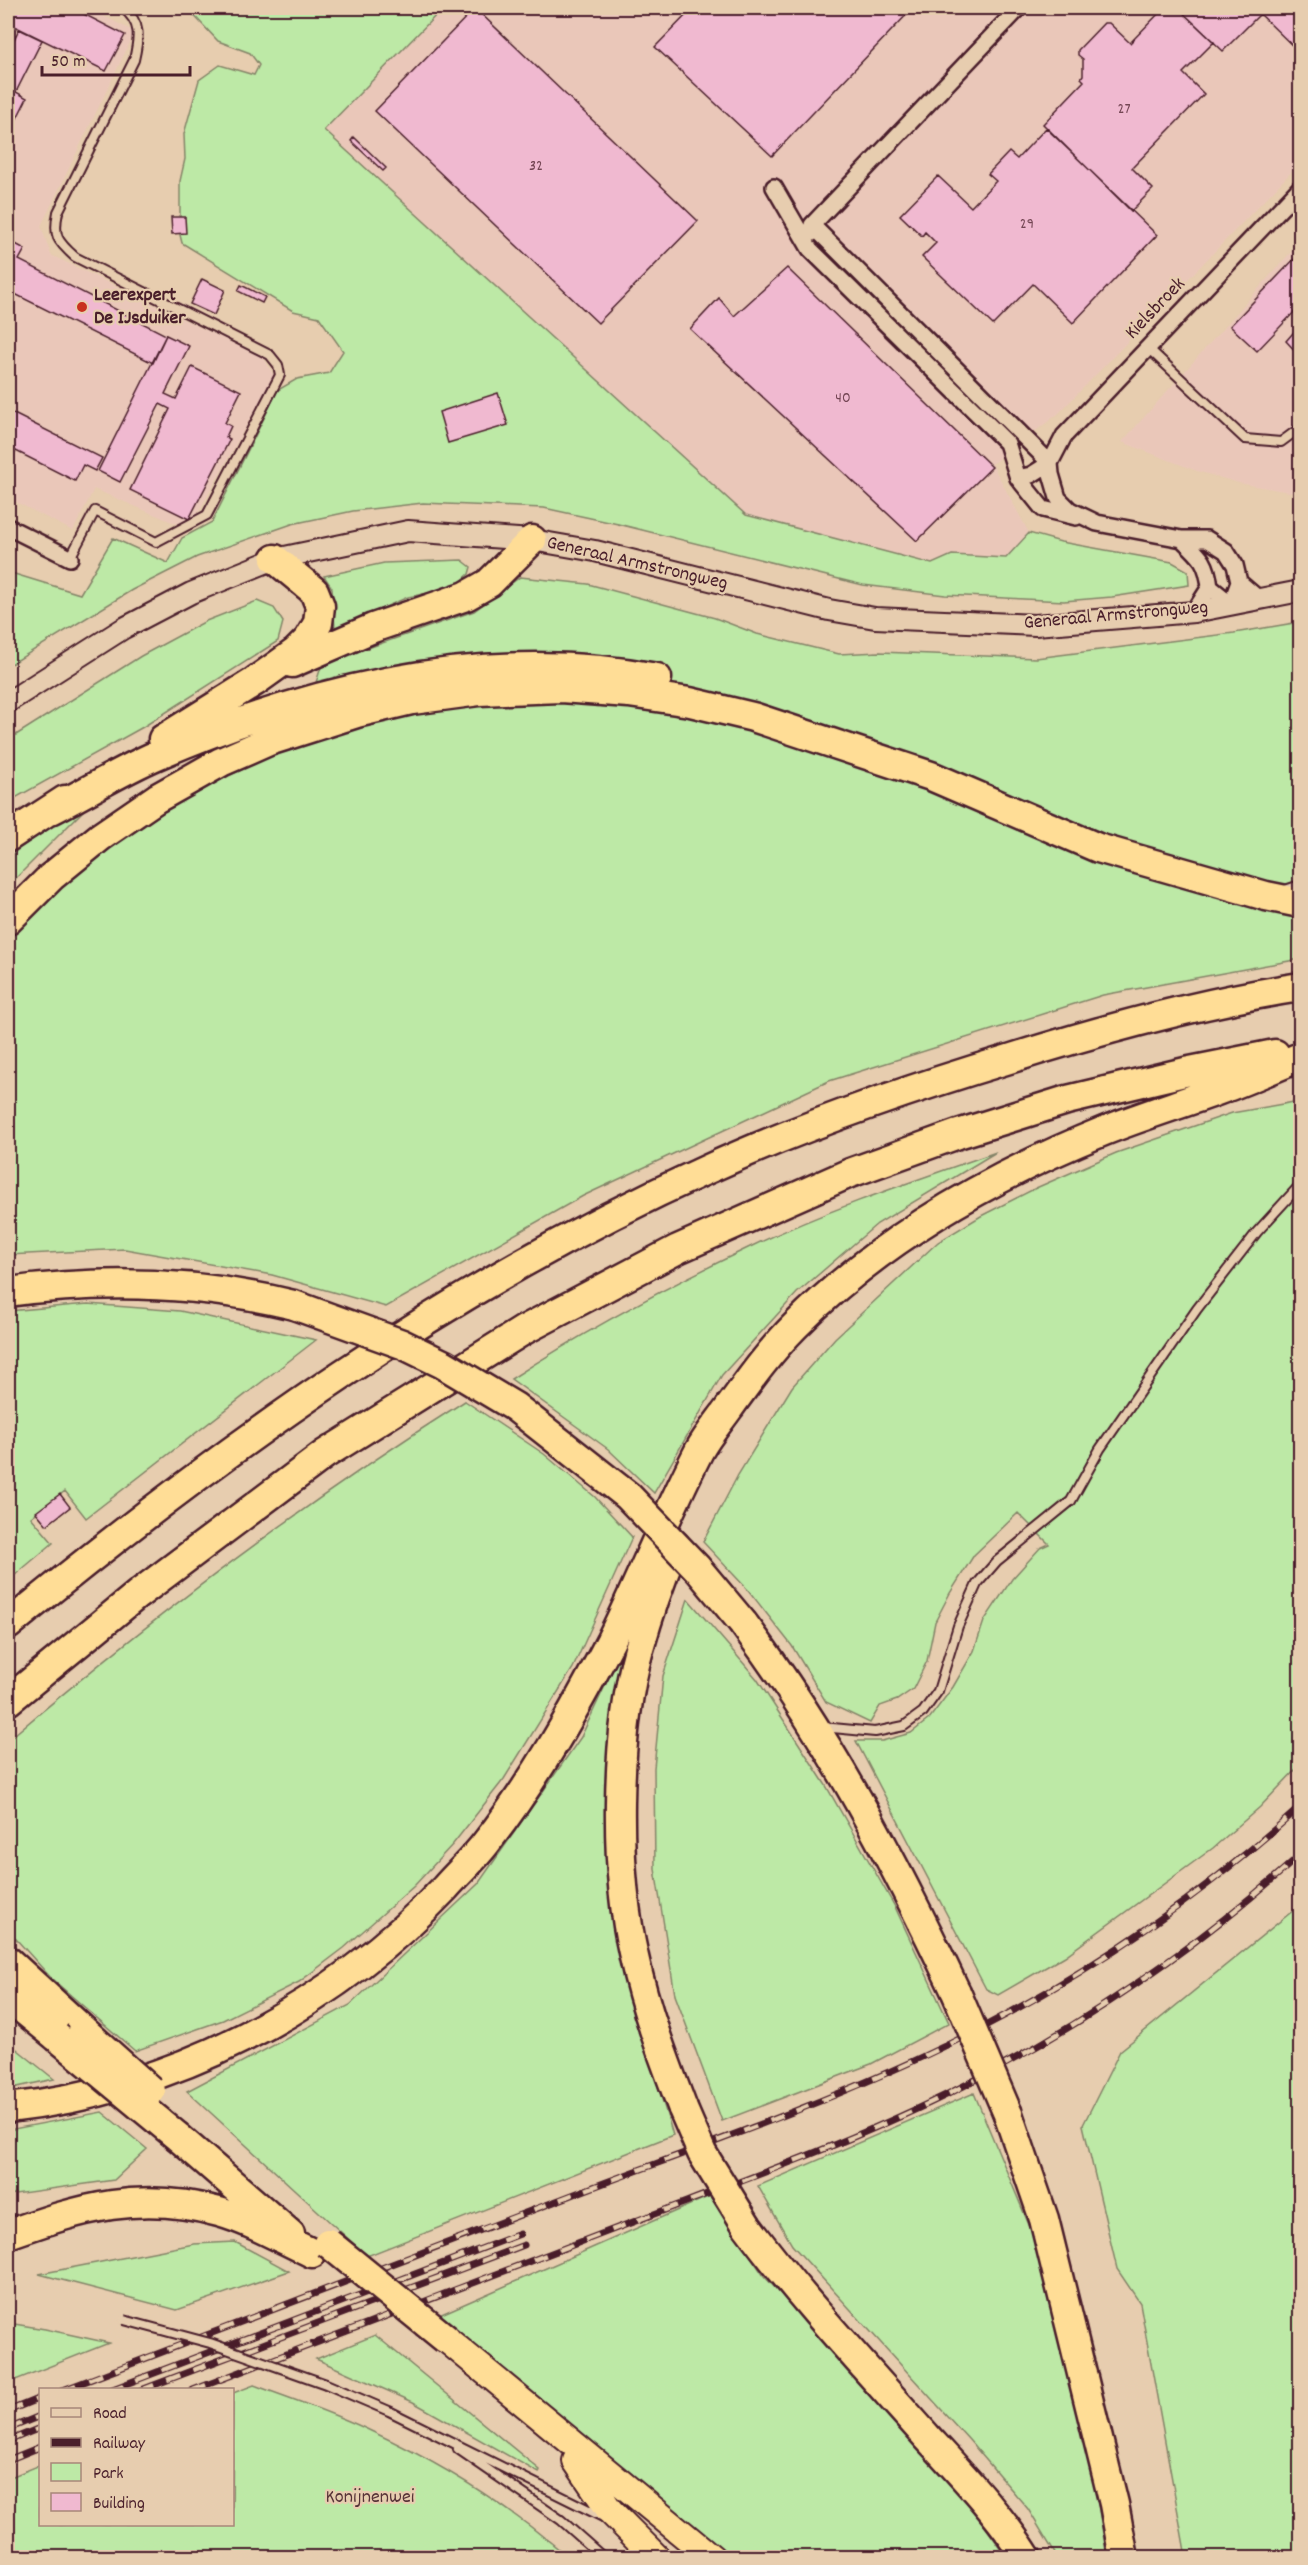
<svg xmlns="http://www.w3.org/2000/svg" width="1308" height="2565" font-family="Dekko,sans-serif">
<rect width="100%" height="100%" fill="#e7cdaf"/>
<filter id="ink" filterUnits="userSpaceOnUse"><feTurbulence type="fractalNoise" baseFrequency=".0167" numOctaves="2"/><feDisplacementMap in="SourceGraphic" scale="12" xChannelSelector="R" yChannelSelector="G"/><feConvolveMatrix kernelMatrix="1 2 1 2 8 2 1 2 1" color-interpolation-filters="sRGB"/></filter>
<g filter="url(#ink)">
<path fill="#eac7b9" d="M8,8H88L135,32L41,226L51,255L264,358L274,376L189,529L94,489L73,531L8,498Z
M443,8H1300V163L1058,414L992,464L1029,533L1006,558L952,555L932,564L746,515L324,129Z
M1300,242V494L1239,483L1197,471L1122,442Z"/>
<path fill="#bde9a6" stroke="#848468" stroke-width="1.5" d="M187,8H443L324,130L746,515L932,564L952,555L1006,558L1029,533L1061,542L1172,562L1188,571L1189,585L1112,597L1064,601L945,595L863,585L618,524L544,508L423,503L353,511L292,524L197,557L132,590L8,666V572L80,594L113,538L168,563L182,538L212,522L278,390L297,379L329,373L343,351L319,317L293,311L182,243L180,235V181L185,159L184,134L199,80L220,65L254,75L259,65L250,53L218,41Z
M462,560L471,567L469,574L458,584L434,592L408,597L335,629L332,588L324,576L384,563Z
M520,577L588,584L715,618L757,634L839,654L879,652L1036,658L1234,633L1300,622V959L1103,995L829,1081L583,1196L386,1307L272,1275L125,1249L8,1255V938L22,920L140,818L296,744L322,664L474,611Z
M257,601L274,608L283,622L278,641L143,727L8,802V740L141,656L206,621Z
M111,783L8,886V857Z
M1300,1101V1765L1260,1807L1213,1848L1065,1956L998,1995L986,1989L856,1741H882L911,1733L929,1719L953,1687L974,1651L984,1621L1012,1579L1040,1548L1049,1544L1018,1513L974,1555L950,1593L935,1622L927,1661L913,1689L897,1700L880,1706L870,1723L826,1702L792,1646L749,1591L703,1542L738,1475L792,1387L835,1338L938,1242L981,1216L1036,1188L1116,1153L1232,1113Z
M996,1152L877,1224L797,1293L722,1375L654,1493L608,1449L511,1379C587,1330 668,1286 750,1247C829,1209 913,1181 996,1152Z
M88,1304L180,1311L316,1340L86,1518L65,1491L31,1517L53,1543L8,1581V1311Z
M465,1401L544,1454L595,1497L632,1537L573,1668L504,1779L453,1844L414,1886L344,1948L299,1982L223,2020L135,2051L52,1979L8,1930V1740C153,1617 304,1503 465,1401Z
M688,1599L757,1679L825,1784L895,1907L949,2023L871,2064L722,2121L675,1995L655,1869L654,1768L663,1676Z
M641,1609L615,1702L606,1864L630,1995L673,2135L367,2256L187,2091L350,2005L478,1884L581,1737Z
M1300,1905V2557H1186L1140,2303L1117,2269L1083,2125L1120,2051Z
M8,2042L54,2079L8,2089Z
M974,2093L1034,2237L1084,2423L1107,2557H1057L1028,2509L969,2440L792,2245L758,2186Z
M102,2112L147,2149L114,2180L8,2195V2130Z
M710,2196L764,2276L943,2468L1007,2557H730L437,2316Z
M235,2242L289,2271L177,2310L39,2274L194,2244Z
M8,2323L45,2329L109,2343L8,2383Z
M375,2335L540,2470L539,2473L413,2402L316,2359Z
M254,2385C294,2400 334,2413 373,2432C442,2464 510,2507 568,2557H8V2478L40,2465V2524H232L233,2393Z"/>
<path fill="#f0b9d0" stroke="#4a1f2b" stroke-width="1.5" d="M8,8H72L125,35L106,71L8,23Z
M475,8L698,221L598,323L375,111Z
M693,8H913L772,156L655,47Z
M1164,8H1178L1214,42L1183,73L1204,94L1132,168L1153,189L1131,211L1043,124L1084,81L1081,78L1083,75V59L1078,55V50L1104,23H1109L1130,43Z
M1178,8H1300V53L1260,14L1223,51Z
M19,29L42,40L16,92L27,98L8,136V47L10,48Z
M1046,128L1157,235L1073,323L1033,284L993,325L922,257L936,243L925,232L922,236L900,215L938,176L971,207L996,181L988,174L1009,152L1017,159Z
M354,137L386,168L383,171L351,141Z
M171,217H185L186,233L172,234Z
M8,240L25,249L19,260L166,335L153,363L15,294L8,309Z
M1300,253V306L1257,351L1230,326Z
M787,268L992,467L917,541L690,329L719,298L734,316Z
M202,279L225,290L214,315L190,304Z
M241,285L265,297L262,303L238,291Z
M1300,325V356L1286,341Z
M166,335L189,346L165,394L176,399L192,367L241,391L225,423L231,426L226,437L230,439L189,519L130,490L170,409L160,404L120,482L98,471Z
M498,393L508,425L448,443L439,412Z
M8,411L102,458L95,471L83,465L75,481L8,447Z
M60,1494L70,1507L47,1525L36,1512Z"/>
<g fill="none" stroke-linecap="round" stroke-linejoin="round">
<g stroke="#4a1f2b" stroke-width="12">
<path id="service" d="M1148,348L1245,439L1281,442L1300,428
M70,558L95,511L156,542L207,515L280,375L278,365L270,355L75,257C57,241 53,236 58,212L134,60C139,38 142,23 123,8
M1285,890L1300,885
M822,1727L875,1732L904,1726L923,1712L938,1691L958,1626L977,1584L997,1561L1071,1501L1100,1449L1197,1309L1257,1232L1300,1185
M326,2384L389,2411L603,2517
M458,2449L561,2520L604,2558"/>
</g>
<g stroke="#4a1f2b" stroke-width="20">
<path id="minor" d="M774,187L810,249L1007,443L1018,478L1043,509L1076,517
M812,225L1050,463
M811,234L812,225L1019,8
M1018,478L1031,475L1050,463
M8,527L70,558
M1182,539C1200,556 1207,561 1210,587L1194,612
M1210,587L1231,604L1239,582
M1260,600L1239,582L1235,565L1226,551L1207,539H1182L1097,523L1070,510L1058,498L1051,474L1050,463L1064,436L1300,188"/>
</g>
<g stroke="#4a1f2b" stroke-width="24">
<path id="tertiary" d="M8,702L124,628L191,593L275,559L408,531L532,540L595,551L829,610L875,618L1035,625L1194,612L1300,591"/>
</g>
<g stroke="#4a1f2b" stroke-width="30">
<path id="trunk" d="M446,2339L712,2558
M576,2461L610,2511L657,2558"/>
</g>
<g stroke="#4a1f2b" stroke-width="33">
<path id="motorway" d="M292,663L373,628L466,596L489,583L532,540
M163,739L254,682L296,652L308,640L318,623L320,606L314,591L275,559
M49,811C85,793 120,771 157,755C314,687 487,646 657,678
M8,837L65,800
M8,920L51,877L100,837L157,798L221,762L269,741L357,713L412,700L479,691L561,688L629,693L690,702L753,717L931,776L1098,848L1266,896L1300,903
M8,1292C104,1279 200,1282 294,1305
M675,1545C661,1579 649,1613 639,1649C615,1736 614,1869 634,1957C645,2009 664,2059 683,2109
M743,1623C829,1737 895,1863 956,1992
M8,1625C223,1448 451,1285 706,1170C804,1125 906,1090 1009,1059C1104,1029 1202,1002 1300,987
M8,1701L137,1595L325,1454L524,1330L678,1249L850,1173L958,1134L1067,1100L1185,1072L1275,1054
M8,1961L83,2030
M8,1997L57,2037
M8,2108C172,2091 331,2008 445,1888C458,1873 474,1859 486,1843C534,1782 574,1711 610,1642C641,1579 667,1513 699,1451C707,1436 719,1422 729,1408C750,1379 770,1351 795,1326C882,1238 990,1177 1104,1131C1141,1116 1181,1104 1219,1090C1247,1080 1274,1068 1300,1057
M1008,2114L1044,2219L1114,2504L1124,2558
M178,2137L290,2234
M747,2226C803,2301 866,2368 928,2438C963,2476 999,2514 1027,2558
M8,2234C82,2208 140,2190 219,2212C251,2221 282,2239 312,2253"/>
</g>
<use href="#service" stroke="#e7cdaf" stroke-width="8"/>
<use href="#minor" stroke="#e7cdaf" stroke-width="15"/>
<use href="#tertiary" stroke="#e7cdaf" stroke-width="20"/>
<use href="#trunk" stroke="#ffdd96" stroke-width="26"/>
<use href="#motorway" stroke="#ffdd96" stroke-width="28"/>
<g stroke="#4a1f2b" stroke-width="7">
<path id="rail" d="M63,2390C235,2324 407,2258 580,2192C715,2141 854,2094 983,2027C1098,1967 1204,1894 1300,1807
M110,2390L520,2234
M141,2390L524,2245
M193,2390C334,2336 475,2282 617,2228C727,2186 840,2147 946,2095C1075,2031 1193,1951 1300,1855
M8,2411L40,2398
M8,2429L40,2416
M8,2441L40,2428
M8,2460L40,2447"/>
</g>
<use href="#rail" stroke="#e7cdaf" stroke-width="4.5" stroke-dasharray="14" stroke-linecap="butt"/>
<g stroke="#4a1f2b" stroke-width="12" stroke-linecap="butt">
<path id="service-bridge" d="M124,2320L210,2343L326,2384"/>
</g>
<g stroke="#4a1f2b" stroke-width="33" stroke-linecap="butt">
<path id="motorway-bridge" d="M294,1305L402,1344L443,1364L515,1407L628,1496L697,1568L743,1623
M956,1992L1008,2114
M83,2030L151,2091
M57,2037L178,2137
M683,2109L702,2153L747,2226
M328,2243L446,2339"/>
</g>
<use href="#service-bridge" stroke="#e7cdaf" stroke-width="8"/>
<use href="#motorway-bridge" stroke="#ffdd96" stroke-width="28"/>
</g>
</g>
<circle fill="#c8321e" stroke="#e7cdaf" stroke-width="2" cx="82" cy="307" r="6"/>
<g text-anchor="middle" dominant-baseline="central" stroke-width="4.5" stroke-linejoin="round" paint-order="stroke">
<g font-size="16" fill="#744654">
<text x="1124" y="109">27</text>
<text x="536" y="166">32</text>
<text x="1027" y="224">29</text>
<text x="843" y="398">40</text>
</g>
<g font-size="20" font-weight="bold" fill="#4a1f2b" stroke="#e7cdaf" text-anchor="start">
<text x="94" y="296">Leerexpert<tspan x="94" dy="23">De IJsduiker</tspan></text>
</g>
<g font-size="20" fill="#4a1f2b" stroke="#e7cdaf">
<text transform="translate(1156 309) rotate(-46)">Kielsbroek</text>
<text transform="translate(637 564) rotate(13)">Generaal Armstrongweg</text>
<text transform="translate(1116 616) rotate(-5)">Generaal Armstrongweg</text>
</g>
<g font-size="20" fill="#563337" stroke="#e7cdaf">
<text x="370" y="2498">Konijnenwei</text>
</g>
</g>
<rect width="1308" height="2565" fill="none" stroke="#e7cdaf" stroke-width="30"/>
<rect x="15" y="15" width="1278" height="2535" fill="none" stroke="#4a1f2b" stroke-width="2" filter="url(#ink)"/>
<rect x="39" y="2388" width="195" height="138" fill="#e7cdaf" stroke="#a8877a" stroke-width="1.5"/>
<rect x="51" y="2408" width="30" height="9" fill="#e7cdaf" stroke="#a8877a" stroke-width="1.5"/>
<text x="93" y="2418" font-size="18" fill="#4a1f2b">Road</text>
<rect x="51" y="2438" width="30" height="9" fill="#4a1f2b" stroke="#a8877a" stroke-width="1.5"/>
<text x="93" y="2448" font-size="18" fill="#4a1f2b">Railway</text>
<rect x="51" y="2463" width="30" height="18" fill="#bde9a6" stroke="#a8877a" stroke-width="1.5"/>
<text x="93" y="2478" font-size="18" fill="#4a1f2b">Park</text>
<rect x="51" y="2493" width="30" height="18" fill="#f0b9d0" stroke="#a8877a" stroke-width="1.5"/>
<text x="93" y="2508" font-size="18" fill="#4a1f2b">Building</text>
<path d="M42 66v9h148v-9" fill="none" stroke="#4a1f2b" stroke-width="3"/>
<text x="51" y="66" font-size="18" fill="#4a1f2b" stroke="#e7cdaf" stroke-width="4.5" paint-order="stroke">50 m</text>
</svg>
